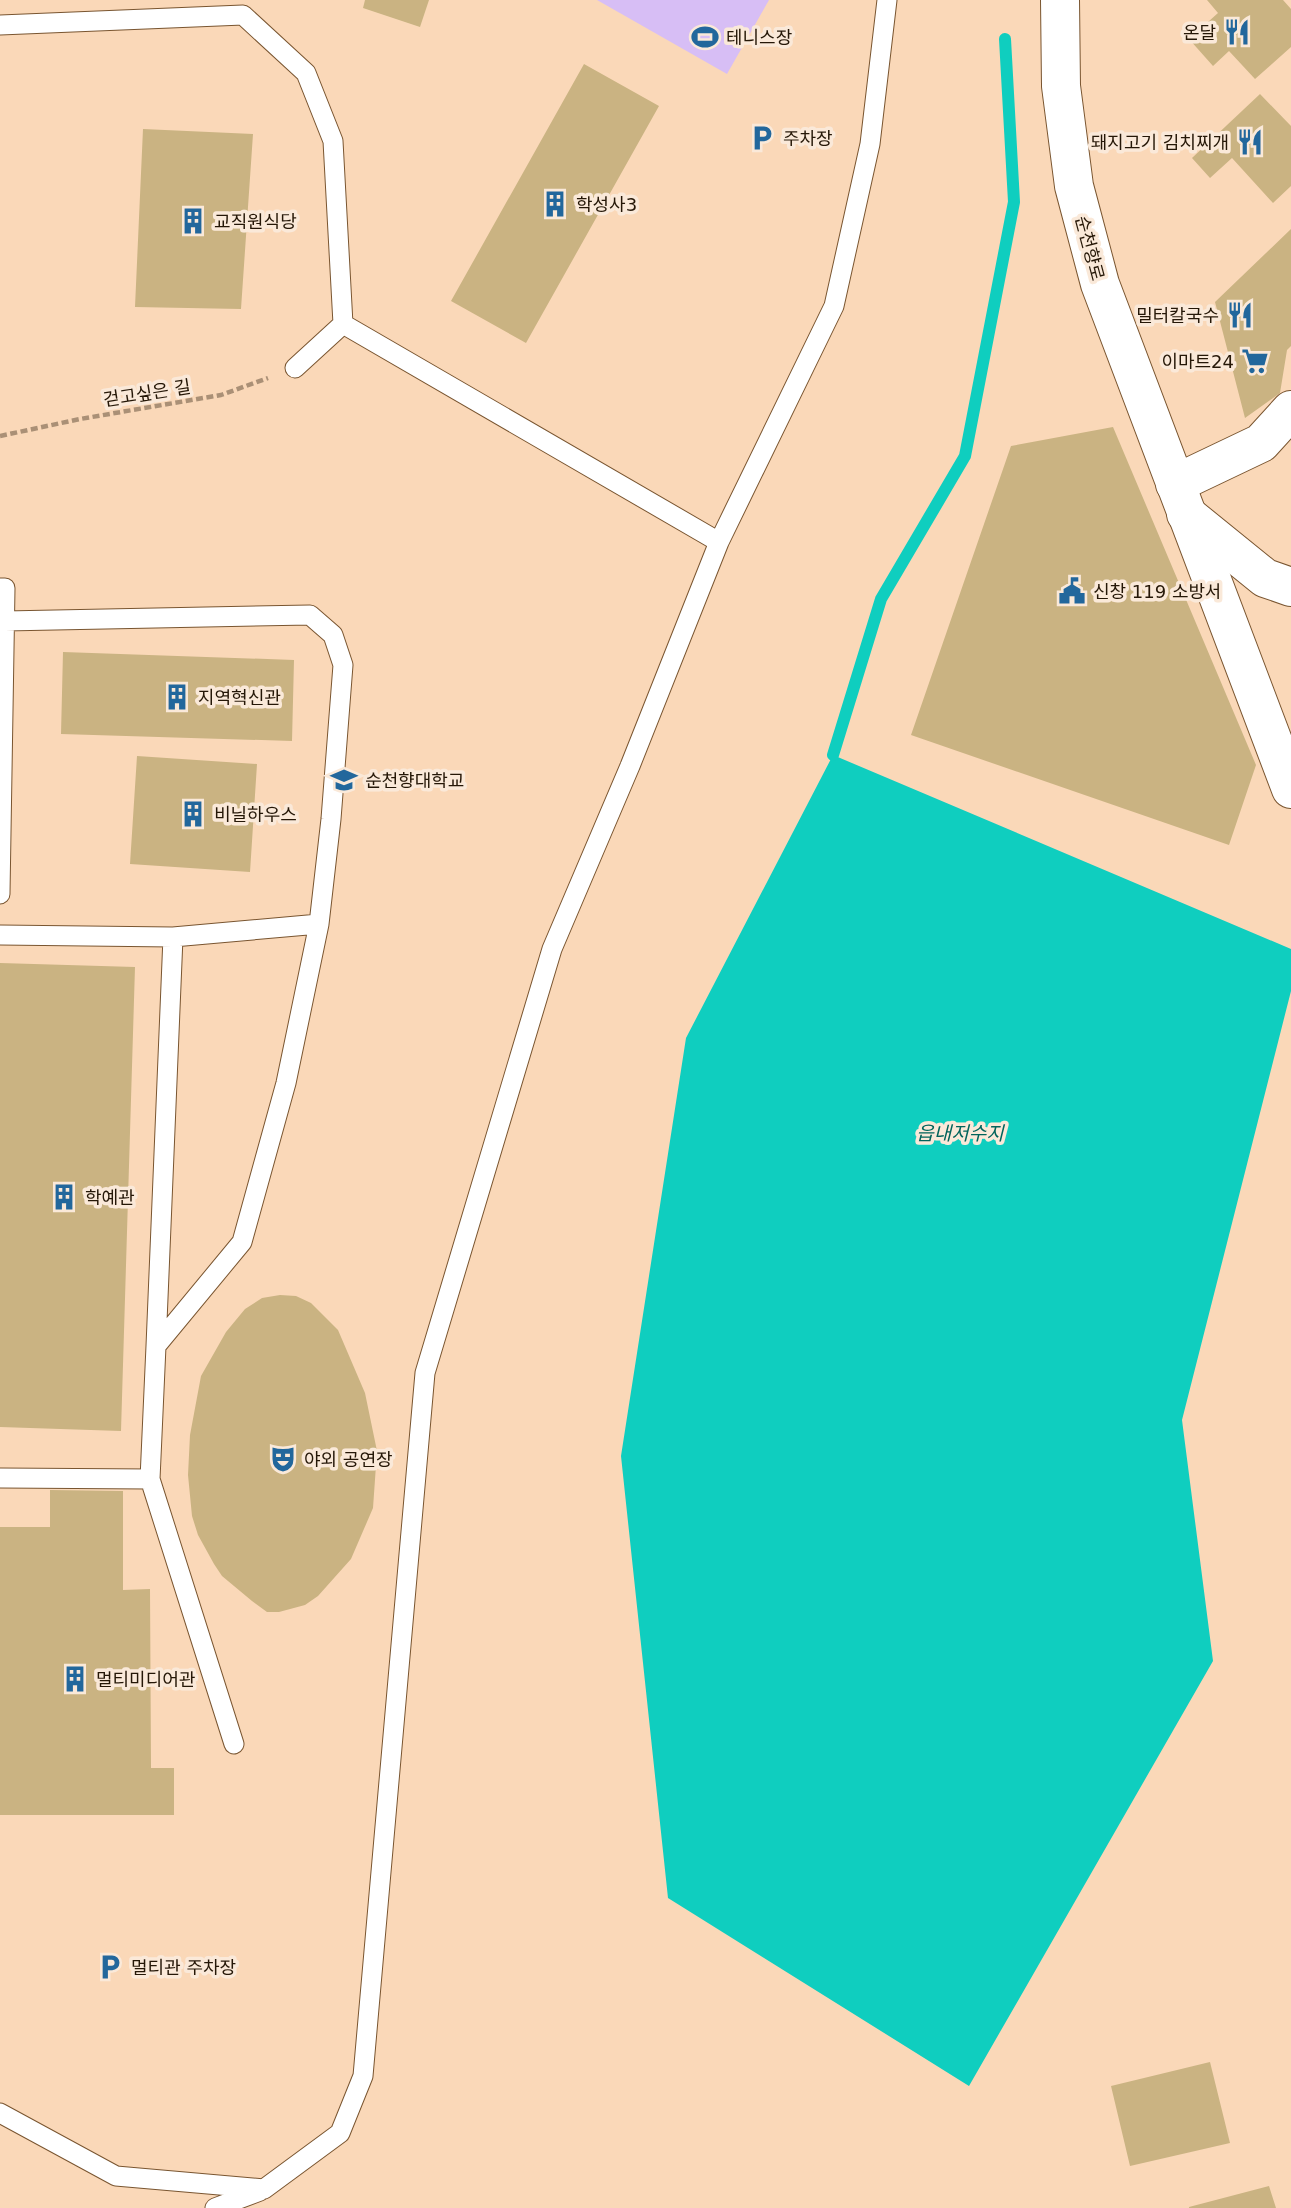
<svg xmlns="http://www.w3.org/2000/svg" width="1291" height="2208" font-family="'DejaVu Sans','Noto Sans KR',sans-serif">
<rect width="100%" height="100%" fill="#fad8b8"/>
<path fill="#d7bef5" d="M597,0H769L727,74Z"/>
<path fill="#0fcebf" d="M833,755L1291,949V991L1182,1420L1213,1661L969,2086L668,1898L621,1456L686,1038Z"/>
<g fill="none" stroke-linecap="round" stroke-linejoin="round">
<path stroke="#0fcebf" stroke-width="12" d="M833,755L881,599L965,456L1014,202L1005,39"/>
</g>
<path fill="#cab382" d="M365,0H429L420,27L363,8Z
M1207,0H1283L1291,9V47L1255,79L1229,51L1213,66L1189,39L1218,13Z
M584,64L659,106L526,343L451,301Z
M1260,94L1291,126V186L1273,203L1232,158L1210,178L1192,158Z
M143,129L253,134L241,309L135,307Z
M1291,229V346L1287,350L1280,393L1245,418L1215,302Z
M1113,427L1256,765L1229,845L911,735L1011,446Z
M63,652L294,660L292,741L61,734Z
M137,756L257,764L250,872L130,864Z
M0,963L135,967L121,1431L0,1427Z
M280,1295L296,1296L311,1303L338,1330L365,1393L377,1451L373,1508L351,1559L318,1596L305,1605L279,1612H267L252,1601L222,1576L214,1564L198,1535L192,1516L188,1475L190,1435L201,1376L226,1332L245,1309L262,1298Z
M50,1490L123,1491V1590L150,1589L151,1768H174V1815H0V1527H50Z
M1210,2062L1230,2143L1130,2166L1111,2086Z
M1269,2186L1276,2208H1189V2207Z"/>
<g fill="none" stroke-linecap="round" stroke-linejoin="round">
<g stroke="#795530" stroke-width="21">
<path id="lane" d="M0,25L243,15L306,73L333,141L343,324L295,368
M343,324L719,542
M0,588H5L0,894
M5,621L310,615L333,635L343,665L331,819L319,924
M0,935L173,937
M0,1478L150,1479L234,1744
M150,1479L156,1346L242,1242L286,1083L319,924L173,937L156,1346
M0,2113L116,2176L264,2189L340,2133L363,2076L425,1373L552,949L630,766L719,542L834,306L870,144L887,0
M215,2208L260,2191"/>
</g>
<g stroke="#795530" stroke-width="40">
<path id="street" d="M1175,484L1261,443L1291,410
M1186,514L1265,578L1291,587"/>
</g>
<g stroke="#795530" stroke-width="40">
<path id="secondary" d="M1060,0L1061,86L1074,186L1100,284L1291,789"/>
</g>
<path stroke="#aa9076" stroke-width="4.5" stroke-dasharray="7 3.5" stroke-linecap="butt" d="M0,436L80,419L221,395L268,378"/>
<use href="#lane" stroke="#fff" stroke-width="19"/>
<use href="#street" stroke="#fff" stroke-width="38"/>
<use href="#secondary" stroke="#fff" stroke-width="38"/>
</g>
<defs>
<g id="restaurant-bare" transform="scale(2.1)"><path d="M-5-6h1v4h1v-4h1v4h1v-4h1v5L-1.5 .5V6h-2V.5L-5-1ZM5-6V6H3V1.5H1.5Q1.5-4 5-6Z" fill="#22679c" stroke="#fae9d9" stroke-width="2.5" paint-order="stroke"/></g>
<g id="stadium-bare" transform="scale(2.1)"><path d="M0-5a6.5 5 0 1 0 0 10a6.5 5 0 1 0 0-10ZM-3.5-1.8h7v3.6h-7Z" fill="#22679c" stroke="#fae9d9" stroke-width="2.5" paint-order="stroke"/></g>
<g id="parking-bare" transform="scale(2.1)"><path d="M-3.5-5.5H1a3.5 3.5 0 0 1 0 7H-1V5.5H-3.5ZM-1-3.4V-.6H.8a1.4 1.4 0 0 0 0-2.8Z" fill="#22679c" stroke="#fae9d9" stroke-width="2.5" paint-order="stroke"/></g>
<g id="building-bare" transform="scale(2.1)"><path d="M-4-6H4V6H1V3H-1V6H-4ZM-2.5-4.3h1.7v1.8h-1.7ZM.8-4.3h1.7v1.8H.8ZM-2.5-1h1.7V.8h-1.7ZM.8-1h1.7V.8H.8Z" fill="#22679c" stroke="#fae9d9" stroke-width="2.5" paint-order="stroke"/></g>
<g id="supermarket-bare" transform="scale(2.1)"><path d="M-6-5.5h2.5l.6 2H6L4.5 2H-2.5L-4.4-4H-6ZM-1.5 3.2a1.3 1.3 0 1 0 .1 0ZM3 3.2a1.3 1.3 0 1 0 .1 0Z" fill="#22679c" stroke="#fae9d9" stroke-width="2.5" paint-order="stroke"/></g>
<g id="civic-bare" transform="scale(2.1)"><path d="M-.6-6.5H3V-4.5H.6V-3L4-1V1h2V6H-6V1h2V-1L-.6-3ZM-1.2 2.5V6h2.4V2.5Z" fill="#22679c" stroke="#fae9d9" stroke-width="2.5" paint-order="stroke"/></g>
<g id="university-bare" transform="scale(2.1)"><path d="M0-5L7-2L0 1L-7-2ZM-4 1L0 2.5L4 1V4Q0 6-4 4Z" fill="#22679c" stroke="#fae9d9" stroke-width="2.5" paint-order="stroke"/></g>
<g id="theatre-bare" transform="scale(2.1)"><path d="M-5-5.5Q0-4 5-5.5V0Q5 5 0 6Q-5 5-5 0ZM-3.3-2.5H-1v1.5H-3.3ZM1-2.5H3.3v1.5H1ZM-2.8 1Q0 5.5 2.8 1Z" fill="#22679c" stroke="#fae9d9" stroke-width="2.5" paint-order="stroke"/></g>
</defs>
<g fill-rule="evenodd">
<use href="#restaurant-bare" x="1237" y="32"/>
<use href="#stadium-bare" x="705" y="37"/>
<use href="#parking-bare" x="762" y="138"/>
<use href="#restaurant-bare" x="1250" y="142"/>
<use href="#building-bare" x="555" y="204"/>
<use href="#building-bare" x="193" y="221"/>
<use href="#restaurant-bare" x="1240" y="315"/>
<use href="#supermarket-bare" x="1255" y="361"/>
<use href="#civic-bare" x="1072" y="591"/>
<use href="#building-bare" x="177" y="697"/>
<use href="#university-bare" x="344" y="780"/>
<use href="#building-bare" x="193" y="814"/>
<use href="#building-bare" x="64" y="1197"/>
<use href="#theatre-bare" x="283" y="1459"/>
<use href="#building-bare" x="75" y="1679"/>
<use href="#parking-bare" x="110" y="1967"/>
</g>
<g text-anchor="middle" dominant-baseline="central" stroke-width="7" stroke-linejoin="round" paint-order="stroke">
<g font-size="18" fill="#251707" stroke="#fae9d9" text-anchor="start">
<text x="1216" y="32" text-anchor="end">온달</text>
<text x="726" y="37">테니스장</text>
<text x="783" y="138">주차장</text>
<text x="1229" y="142" text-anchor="end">돼지고기 김치찌개</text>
<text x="576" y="204">학성사3</text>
<text x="214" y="221">교직원식당</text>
<text x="1219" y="315" text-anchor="end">밀터칼국수</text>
<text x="1234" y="361" text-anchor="end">이마트24</text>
<text x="1093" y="591">신창 119 소방서</text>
<text x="198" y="697">지역혁신관</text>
<text x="365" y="780">순천향대학교</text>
<text x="214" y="814">비닐하우스</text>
<text x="85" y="1197">학예관</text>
<text x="304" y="1459">야외 공연장</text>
<text x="96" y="1679">멀티미디어관</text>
<text x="131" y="1967">멀티관 주차장</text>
</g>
<g font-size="18" fill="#251707" stroke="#fae9d9">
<text transform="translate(1090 248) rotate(75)">순천향로</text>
<text transform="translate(147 393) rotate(-9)">걷고싶은 길</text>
</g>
<g font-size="19" font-style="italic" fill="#01635b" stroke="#fae9d9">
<text x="960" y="1133">읍내저수지</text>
</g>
</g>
</svg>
